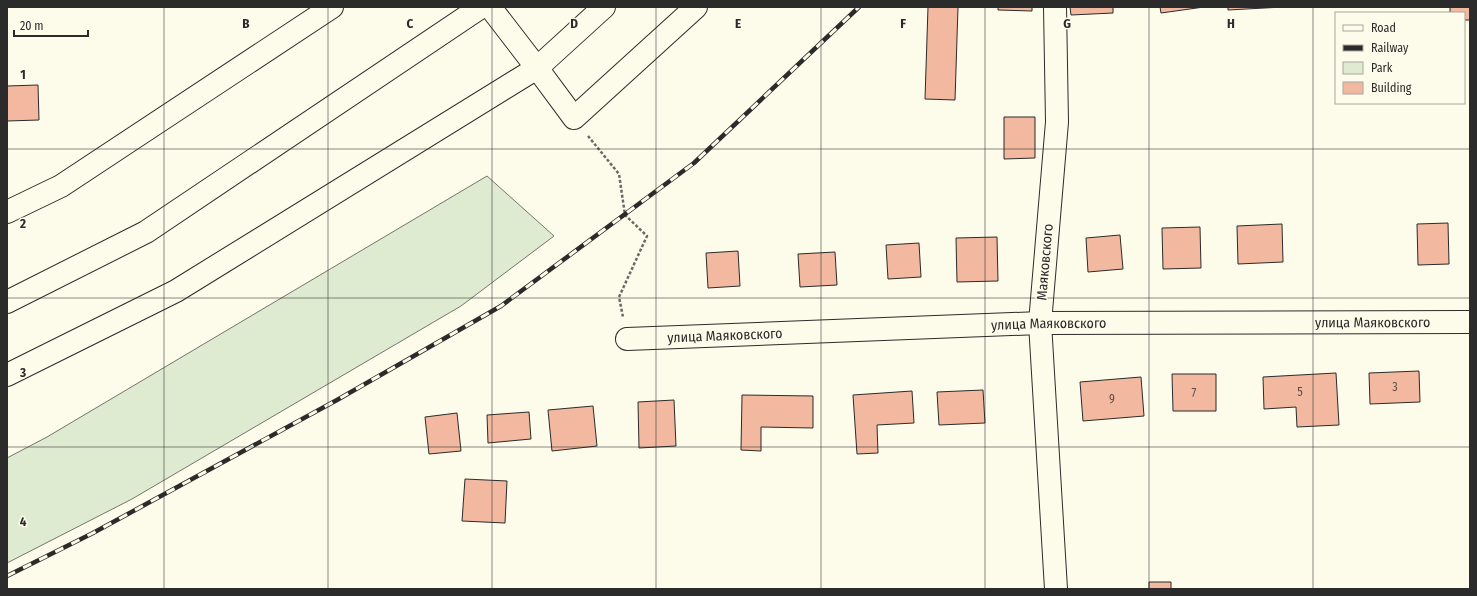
<svg xmlns="http://www.w3.org/2000/svg" width="1477" height="596" font-family="'Fira Sans Condensed',sans-serif">
<rect width="100%" height="100%" fill="#fdfbea"/>
<path fill="#deebd1" stroke="#74746e" d="M487,176L554,236L461,306L132,499L7,563V458L47,437Z"/>
<path fill="#f2b8a0" stroke="#2b2b2b" d="M928,7H958L955,100L925,99Z
M998,7H1032V11L998,10Z
M1070,7H1113V13L1071,15Z
M1160,7H1204L1161,13Z
M1228,7H1283L1228,10Z
M1450,7H1470V20H1464V13H1450Z
M38,85L39,120L7,121V86Z
M1004,117H1035V158L1004,159Z
M1448,223L1449,264L1418,265L1417,224Z
M1282,224L1283,262L1238,264L1237,226Z
M1200,227L1201,268L1163,269L1162,228Z
M1120,235L1123,269L1088,272L1086,238Z
M997,237L998,281L957,282L956,238Z
M919,243L921,277L888,279L886,245Z
M738,251L740,286L708,288L706,253Z
M835,252L837,285L800,287L798,254Z
M1419,371L1420,402L1370,404L1369,373Z
M1336,373L1339,425L1297,427L1296,407L1264,409L1263,377Z
M1172,374H1216V411H1173Z
M1141,377L1144,416L1083,421L1080,382Z
M983,390L985,423L939,425L937,392Z
M912,391L914,423L877,425L878,453L857,454L853,395Z
M742,395L813,396V428L761,427V451L741,450Z
M674,400L676,446L639,448L638,402Z
M593,406L597,446L552,451L548,410Z
M529,412L531,439L488,443L487,415Z
M457,413L461,451L429,454L425,417Z
M465,479L507,481L505,523L462,521Z
M1149,582H1171V589H1149Z"/>
<g fill="none" stroke-linecap="round" stroke-linejoin="round">
<g stroke="#2b2b2b" stroke-width="24">
<g id="minor">
<path d="M490,7L537,68L574,118L696,7"/>
<path d="M1055,7L1057,122L1040,323L1056,589"/>
<path d="M7,212L61,186L332,7"/>
<path d="M7,302L146,232L481,7"/>
<path id="s1" d="M627,339L1040,323L1470,322"/>
<path d="M7,375L176,291L537,68L604,7"/>
</g>
</g>
<path stroke="#6a6964" stroke-width="2.5" stroke-dasharray="3 2" stroke-linecap="butt" d="M588,136L619,174L625,215L647,236L619,297L623,317"/>
<use href="#minor" stroke="#fdfbea" stroke-width="22"/>
<g stroke="#2b2b2b" stroke-width="4.5">
<path id="rail" d="M7,576L93,533L337,400L501,306L694,163L859,7"/>
</g>
<use href="#rail" stroke="#fdfbea" stroke-width="3" stroke-dasharray="9" stroke-linecap="butt"/>
</g>
<path fill="none" stroke="#2b2b2b" stroke-width="1" stroke-opacity="0.55" d="M164,7V589M328,7V589M492,7V589M656,7V589M821,7V589M985,7V589M1149,7V589M1313,7V589M7,149H1470M7,298H1470M7,447H1470"/>
<g text-anchor="middle" dominant-baseline="central" stroke-width="3" stroke-linejoin="round" paint-order="stroke">
<g font-size="12" fill="#5d4e48">
<text x="1395" y="387">3</text>
<text x="1300" y="392">5</text>
<text x="1194" y="393">7</text>
<text x="1112" y="399">9</text>
</g>
<g font-size="14" fill="#2b2b2b" stroke="#fdfbea">
<text transform="translate(1045 262) rotate(-85)">Маяковского</text>
<text stroke="none"><textPath href="#s1" startOffset="746">улица Маяковского</textPath></text>
<text stroke="none"><textPath href="#s1" startOffset="422">улица Маяковского</textPath></text>
<text stroke="none"><textPath href="#s1" startOffset="98">улица Маяковского</textPath></text>
</g>
</g>
<g font-size="13" text-anchor="middle" font-weight="bold" fill="#2b2b2b" stroke="#fdfbea" stroke-width="3" stroke-linejoin="round" paint-order="stroke">
<text x="246" y="28">B</text>
<text x="410" y="28">C</text>
<text x="574" y="28">D</text>
<text x="738" y="28">E</text>
<text x="903" y="28">F</text>
<text x="1067" y="28">G</text>
<text x="1231" y="28">H</text>
<text x="23" y="79">1</text>
<text x="23" y="228">2</text>
<text x="23" y="377">3</text>
<text x="23" y="526">4</text>
</g>
<rect width="1477" height="596" fill="none" stroke="#2b2b2b" stroke-width="16"/>
<rect x="1335" y="12" width="130" height="92" fill="#fdfbea" stroke="#a9a89e"/>
<rect x="1343" y="25" width="20" height="6" fill="#fdfbea" stroke="#a9a89e"/>
<text x="1371" y="32" font-size="12" fill="#2b2b2b">Road</text>
<rect x="1343" y="45" width="20" height="6" fill="#2b2b2b" stroke="#a9a89e"/>
<text x="1371" y="52" font-size="12" fill="#2b2b2b">Railway</text>
<rect x="1343" y="62" width="20" height="12" fill="#deebd1" stroke="#a9a89e"/>
<text x="1371" y="72" font-size="12" fill="#2b2b2b">Park</text>
<rect x="1343" y="82" width="20" height="12" fill="#f2b8a0" stroke="#a9a89e"/>
<text x="1371" y="92" font-size="12" fill="#2b2b2b">Building</text>
<path d="M14 30v6h74v-6" fill="none" stroke="#2b2b2b" stroke-width="2"/>
<text x="20" y="30" font-size="12" fill="#2b2b2b" stroke="#fdfbea" stroke-width="3" paint-order="stroke">20 m</text>
</svg>
